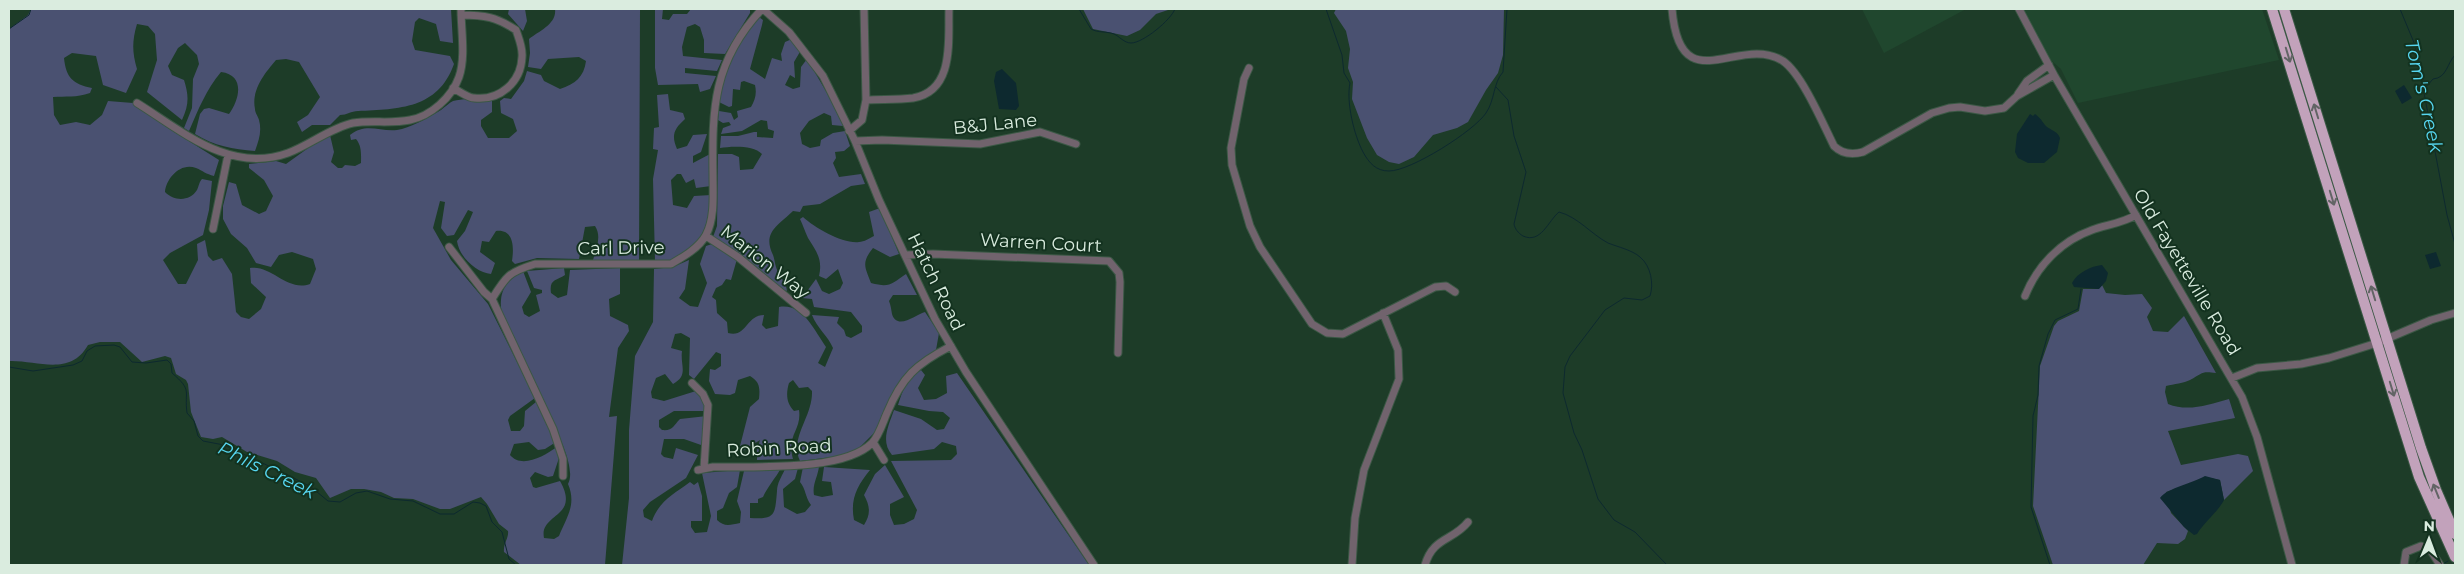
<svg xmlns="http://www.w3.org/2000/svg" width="2464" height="574" font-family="Montserrat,sans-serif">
<rect width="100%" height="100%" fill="#1d3c28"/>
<path fill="#20472e" d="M1862,9H1966L1884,53Z
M2021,9H2262L2279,60L2078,103L2061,69L2047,57Z"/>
<path fill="#4a5171" d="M31,9H451L453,43L440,41L436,24L419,18L415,22L412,41L415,50L450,56L454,64C438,109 399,109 358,111C351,111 347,115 340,115L330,125H312L302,132L297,122L308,115L320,97L299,62L286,59L276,60C265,73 251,90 255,109C255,113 258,116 259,120C262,131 259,140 255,151C233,149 214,146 195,134L200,114L204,109L209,108L229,114C240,99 245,75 221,72C206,90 198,110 189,131L184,128L192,108L193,79L199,64L197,55L185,43L178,48L168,66L172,75L184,80C189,96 189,105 182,120L147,92L157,60L155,34L148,26L137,24C132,41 132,52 137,69L126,93L103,85L96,56L72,53L64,58C66,78 73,84 92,88L90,93C76,98 66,96 53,97L54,115L60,125L76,122L90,125L102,115L108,101L133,103L165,126L219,160L214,176C206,174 203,171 196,168C180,162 166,179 165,192C175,202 190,201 197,190C199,186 199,182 202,179L212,181L209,210L203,235L170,253L163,260L178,284H186L198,260L197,244L205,240L208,256L213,261L222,258L232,274L236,312L241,317L249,319L261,309L266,297L251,283L250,268C272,265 287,292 310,284L316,269L313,259L292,252L279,255L271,267L256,263L247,248L231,234L223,219V206L229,182L236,184L242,205L259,214L266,211L273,196L264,180L249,168V164L276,161L286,164L311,146L330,135L334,152L331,162L338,168H342L345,165L355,166L361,163C361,155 362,146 356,139L351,140L350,135C367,121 383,134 402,129C416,125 429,117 441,110C445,107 449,103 453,101C466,97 479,101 492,99V112L481,120V126L488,138H509L517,131L513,119L501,113L500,101L504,98L511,99L524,81L527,71L541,75L544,81L560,89C575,84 584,77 586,61L579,57L548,59L541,69L528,67L530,53L529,39C539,31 557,24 555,9H640L639,263L593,260C596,250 602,236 595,226L585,227L579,259L537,258L515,264L512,261C514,247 514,229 496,231L489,242L482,241L480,252L495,263L491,274C477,273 459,257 457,241L465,231L473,212L468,210L454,235L447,236L441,228L445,202L440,201L433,228L451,260L488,304L535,398L510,416L508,420L511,431H520L524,426L525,411L536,402L556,442L545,449L538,450L529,442L514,444L510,455C522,469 544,456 557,447L559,458L553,476L548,477L535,472L530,478L533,487L536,488L560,481C581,518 539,513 544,538L554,539L559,536C566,518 577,505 568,484C585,453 496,340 501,300C502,285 512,278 523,271L531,292L522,307L524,314L529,317L540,311L536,295L542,293V290L534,288L527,271L564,268L565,275C556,281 549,279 551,293L558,298L567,295L570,270L620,268V294L609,299L610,316L628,325L629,331L618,348L609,417L617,416L605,565H521L504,552C503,544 509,538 508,531L499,524L487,504L481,497L450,509H440L413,499L394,498L381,492L364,489H351L330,498L316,478L295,472L277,461L247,452L222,437L213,439L201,437L191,412L188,384L186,380L176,374L171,358L165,356L142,362L120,342H100L88,345C70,377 37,360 9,361V29L28,15Z
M509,9H525L527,21L523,31L508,14Z
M655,9H663L662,19L669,20L673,14H687L691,9H750V13L725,54L704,53V40L700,27L695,24L687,27L682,47L683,56L722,60L717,71L685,68V73L716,76L710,89L700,92L698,84L658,85L655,68Z
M1083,9H1171L1156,14L1140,30L1127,36L1093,29Z
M1336,9H1504L1503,55L1498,73L1486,90L1468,122L1457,128L1433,135L1414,157L1399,164L1389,162L1377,155L1367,138L1352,99L1353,82L1348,68L1350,49L1346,31L1334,13Z
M759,17L763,20L762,25L750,69L765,79L772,58L782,61L781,54L785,42L792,39L801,50L794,62L795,78L790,75L785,85L793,89L800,87L801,67L807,59L840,115L843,126L832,125L831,116L824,113L809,121L800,133L802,144L810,148L820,146L821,140L833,133L845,131L850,146L844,151L835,152L836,158L833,163L839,177L861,174L865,184L851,186L820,204L803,206L800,212L793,211C778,226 762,232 773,255C775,260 775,268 779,273C782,280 786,283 787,291L780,289L739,254L713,237L717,226L718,154H732L739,157L740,170L753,169L762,154C754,145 731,146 720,148L721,136H738L754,132H757V137L773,138L774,131L768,129L767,121L761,120L742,131L721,134L723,128L731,125L729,122L723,123L718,120L719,111L731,113L734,120L738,117L737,111L751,107C755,100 757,94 755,85L744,81L741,82L740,90L733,89L732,106L729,107L717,101C721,77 739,33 759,17Z
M668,94L670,110L683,113L685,119C674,129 671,135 677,149L687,146L693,135L707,134L701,152L693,156V163L710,154L711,186L696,188L694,179L686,183L681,174H677L671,180L673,205L687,208L694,196L711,195C711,221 699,253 671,261C666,262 660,261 655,261L653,179L658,150L653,149L654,128L659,127L657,95Z
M880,208L899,254L890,257L873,248C861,263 865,267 871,283C890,288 891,284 906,274L917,295H893L889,301C891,306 891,309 892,314C897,331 917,314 925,312L939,333L936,350L910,370L876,431L857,450L840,456L800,461C789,438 813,417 812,391L808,387L799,388L793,380L789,383C786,393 786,403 794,411L799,410C802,430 786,435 793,459L757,460V450L760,440L743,451L740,446L750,407L759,399C760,388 760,382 750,376L738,380L735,393L730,395L715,394L709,381L710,369L715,370L721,366V354L716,352L694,379L689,375L690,338L681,333L675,334L671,348L682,351C680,366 689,375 673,384L665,374L656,378L651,392L652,398L664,401L696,391L705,401V411H674L659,420V427L662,430C673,431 673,426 680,419L707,416L701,445L684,439H664L661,454L664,457L673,459L676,448L698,455L686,478L650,502L643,510L644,517L652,521C659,501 674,494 690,482L694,485L698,482L702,496V521H691V527L695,533L707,532L711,516L702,473L740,470L737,487L729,493L723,508L717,511V520C724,527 730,525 740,523L741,512L737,501L744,471L781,468C775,479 768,486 763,497L758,499V503H750V518C776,520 775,514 777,491C777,483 782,476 785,469L798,468L795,479L783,489L784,507L797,514L805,512L811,505C805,497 806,489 800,482L803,467L819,466C818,477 812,484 814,495L822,497L833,495L831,482L822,481L824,467L870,470C857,486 850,499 854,520L864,525C871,514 870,506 864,495L875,474L885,465L904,497L890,504V515L894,525L904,524L914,519L917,510L891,461L951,460L957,454L956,446L942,442L934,449L892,455C880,441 889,425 894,410L921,419L937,430L944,429L950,418L943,412L929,411L898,405C903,389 907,379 921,370L925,375L918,388L924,400L936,399L947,393L946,376L957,373L1089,565H622L629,498V430L635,356L653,322L654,269L673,267L689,260L685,289L679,298L690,306L698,307L707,283L700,264L706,246L712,244L737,259L731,280L726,279L722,285L716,288L712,297L716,300L717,313L727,322L728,333C747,338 746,315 764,315L762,325L766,329L778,326L779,307C803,303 814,330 826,347L818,363L825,367L833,348C828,336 817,328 812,315L839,317L837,323L844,330L846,336L851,338L862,332V326L851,312L814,307L812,299L802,298L816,279L822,291L829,294L840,289L843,283L838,269L826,279L819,276C823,259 816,251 808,238C805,232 803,225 800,219L803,217C815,228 843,244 859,242C864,242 870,238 874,236L869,212Z
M2102,285L2106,293L2125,295L2142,294L2152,308L2147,317L2153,331L2168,332L2184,316L2216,373C2201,371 2203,373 2190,380C2184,383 2174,384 2166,386L2165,392L2168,404C2188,412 2208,405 2229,399L2235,418L2168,431L2181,465L2238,454L2248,456L2253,471L2224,500L2220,480L2205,477L2194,483L2166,492L2171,513L2188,531L2185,539L2178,544L2157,543L2143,565H2053L2033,506L2040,366L2054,326L2058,321L2079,311L2083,289H2098Z"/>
<path fill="#0d292f" d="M1002,69L1016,83L1019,106L1016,110L999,109L994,81L996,72Z
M2404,85L2412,98L2402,104L2395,91Z
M2030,114L2033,116L2035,114C2040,118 2040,118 2045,125C2049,130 2057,130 2060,138L2057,152L2044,163H2028L2018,158L2015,152L2017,134Z
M2436,252L2441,266L2430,269L2425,255Z
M2102,265L2108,273L2106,281L2099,289L2074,287L2072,283C2077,273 2091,266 2102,265Z
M2205,476L2220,480L2224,500C2217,513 2205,521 2197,534L2194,535L2184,527L2160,498C2167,488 2193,483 2205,476Z"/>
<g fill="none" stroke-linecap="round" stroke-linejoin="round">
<path stroke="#0d292f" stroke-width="1" d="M1079,9L1091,29C1098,33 1106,31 1114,34C1119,36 1124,43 1131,43C1143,43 1171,20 1175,9
M1326,9L1342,55L1344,73L1350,83C1346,102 1354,135 1363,152C1369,163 1376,171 1389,171C1411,171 1474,131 1486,113C1495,100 1493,83 1503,72L1507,9
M2400,9L2415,45L2447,215L2455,244
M9,29L29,15L31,9
M1496,87L1508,100L1514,136L1526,172L1514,224C1515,229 1518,233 1523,236C1541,244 1548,221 1559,212C1578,217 1591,234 1608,243C1618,247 1632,250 1640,257C1651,266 1654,284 1650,296L1642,300L1624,298L1605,310L1570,356L1565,367L1563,393L1574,433L1582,450L1598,499L1614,520L1635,532L1667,565
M2425,88L2433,79C2447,78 2447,63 2455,55
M9,367L33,371L73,365L82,361L87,351L95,346L114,345L120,347L132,362L146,363L167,360L171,364L172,373C193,391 184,390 187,413L194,421L198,436L203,441L224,445L290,476L311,487L328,501L340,502L356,493L367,491L390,499L413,501L440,514H454L473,502L480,503L486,506L492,522L502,532L509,559L516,565
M2443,564L2448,561
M2050,565L2031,507L2033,416L2038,395L2039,366L2048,334L2055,320L2078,309L2081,289"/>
<g stroke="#3b5845" stroke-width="9">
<path id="minor" d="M763,9L789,32L823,76L855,141L879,200L935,319L966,372L1094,565
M1672,9C1680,104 1739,33 1783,61C1802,74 1823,124 1834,146C1842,154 1852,155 1863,152L1932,113L1949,108L1960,107L1985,111L2004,108L2017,96L2054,75
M2019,9L2054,75L2242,397L2257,437L2292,565
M1249,68L1244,79L1231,148L1232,165L1250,226L1260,247L1312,324L1327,333L1343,334L1435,287L1446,286L1455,292
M453,88C459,91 468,98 474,98C500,101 521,82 522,57C523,48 519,39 516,30C496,17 485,15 461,15
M2018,94L2027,81L2049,65
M866,100C881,99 897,100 913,98C955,91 948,40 949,9
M137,103C182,131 230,174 288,153C310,145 330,128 353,123C372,120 391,124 410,120C431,116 452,97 459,77C466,57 461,30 461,9
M849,131L862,120L866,100L864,9
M855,141L882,140L980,144L1040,132L1076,144
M213,229L228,155
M706,236L738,257L806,313
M449,247L484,292L492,299L553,429L563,459V476
M905,255L933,254L1109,261L1119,273L1120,282L1118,353
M2025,296C2037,266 2061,241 2092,230C2106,225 2123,223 2136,215
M492,299C506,276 509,272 535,264H671C683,257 699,248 706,235C715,218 713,194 713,175C712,108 713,61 762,9
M2232,378L2257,368L2301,364L2329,358L2377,343L2431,320L2455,313
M692,383L703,394L708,405L704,468
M873,442L884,460
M698,470L713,467C754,466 843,472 872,443C879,436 883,422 887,413C902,377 916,364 951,346
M1352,565L1355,518L1364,470L1399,379L1398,350L1383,313
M1425,565C1433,537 1453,541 1468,522
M2404,565L2406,552L2421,546L2431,551L2440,565"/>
</g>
<g stroke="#3b5845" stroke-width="12">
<path id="highway" d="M2272,9L2419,477L2455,557
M2284,9L2421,448L2436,490L2455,534"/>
</g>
<use href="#minor" stroke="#71636d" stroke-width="7"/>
<use href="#highway" stroke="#c2a2bb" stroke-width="10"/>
</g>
<defs><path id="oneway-shaft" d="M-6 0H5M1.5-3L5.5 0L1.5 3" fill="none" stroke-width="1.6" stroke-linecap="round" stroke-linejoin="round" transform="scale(1.25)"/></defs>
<g stroke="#626465">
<use href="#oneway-shaft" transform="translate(2288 55) rotate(73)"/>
<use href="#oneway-shaft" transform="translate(2316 111) rotate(-107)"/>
<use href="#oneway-shaft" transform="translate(2332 198) rotate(73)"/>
<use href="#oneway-shaft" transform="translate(2373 293) rotate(-107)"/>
<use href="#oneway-shaft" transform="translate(2392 389) rotate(73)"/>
<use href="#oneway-shaft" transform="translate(2436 491) rotate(-112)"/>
</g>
<g text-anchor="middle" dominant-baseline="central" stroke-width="4" stroke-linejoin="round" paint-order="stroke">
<g font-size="18" fill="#daecdf" stroke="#13321f">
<text transform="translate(995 124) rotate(-6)">B&amp;J Lane</text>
<text transform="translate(1041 243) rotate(3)">Warren Court</text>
<text transform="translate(621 248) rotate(-1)">Carl Drive</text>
<text transform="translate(765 262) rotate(38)">Marion Way</text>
<text transform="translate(2187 272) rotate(59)">Old Fayetteville Road</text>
<text transform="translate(936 282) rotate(64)">Hatch Road</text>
<text transform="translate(779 448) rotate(-3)">Robin Road</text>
</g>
<g font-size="19" font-style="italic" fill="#57d6f0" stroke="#13321f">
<text transform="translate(2424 96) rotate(77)">Tom's Creek</text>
<text transform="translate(267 470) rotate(26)">Phils Creek</text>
</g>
</g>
<rect width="2464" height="574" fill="none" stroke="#daecdf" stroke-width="20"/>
<g transform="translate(2429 539) rotate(1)" stroke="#13321f" stroke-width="4" paint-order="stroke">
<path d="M0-4L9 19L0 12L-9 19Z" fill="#daecdf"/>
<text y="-8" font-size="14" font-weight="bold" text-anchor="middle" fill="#daecdf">N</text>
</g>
</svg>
